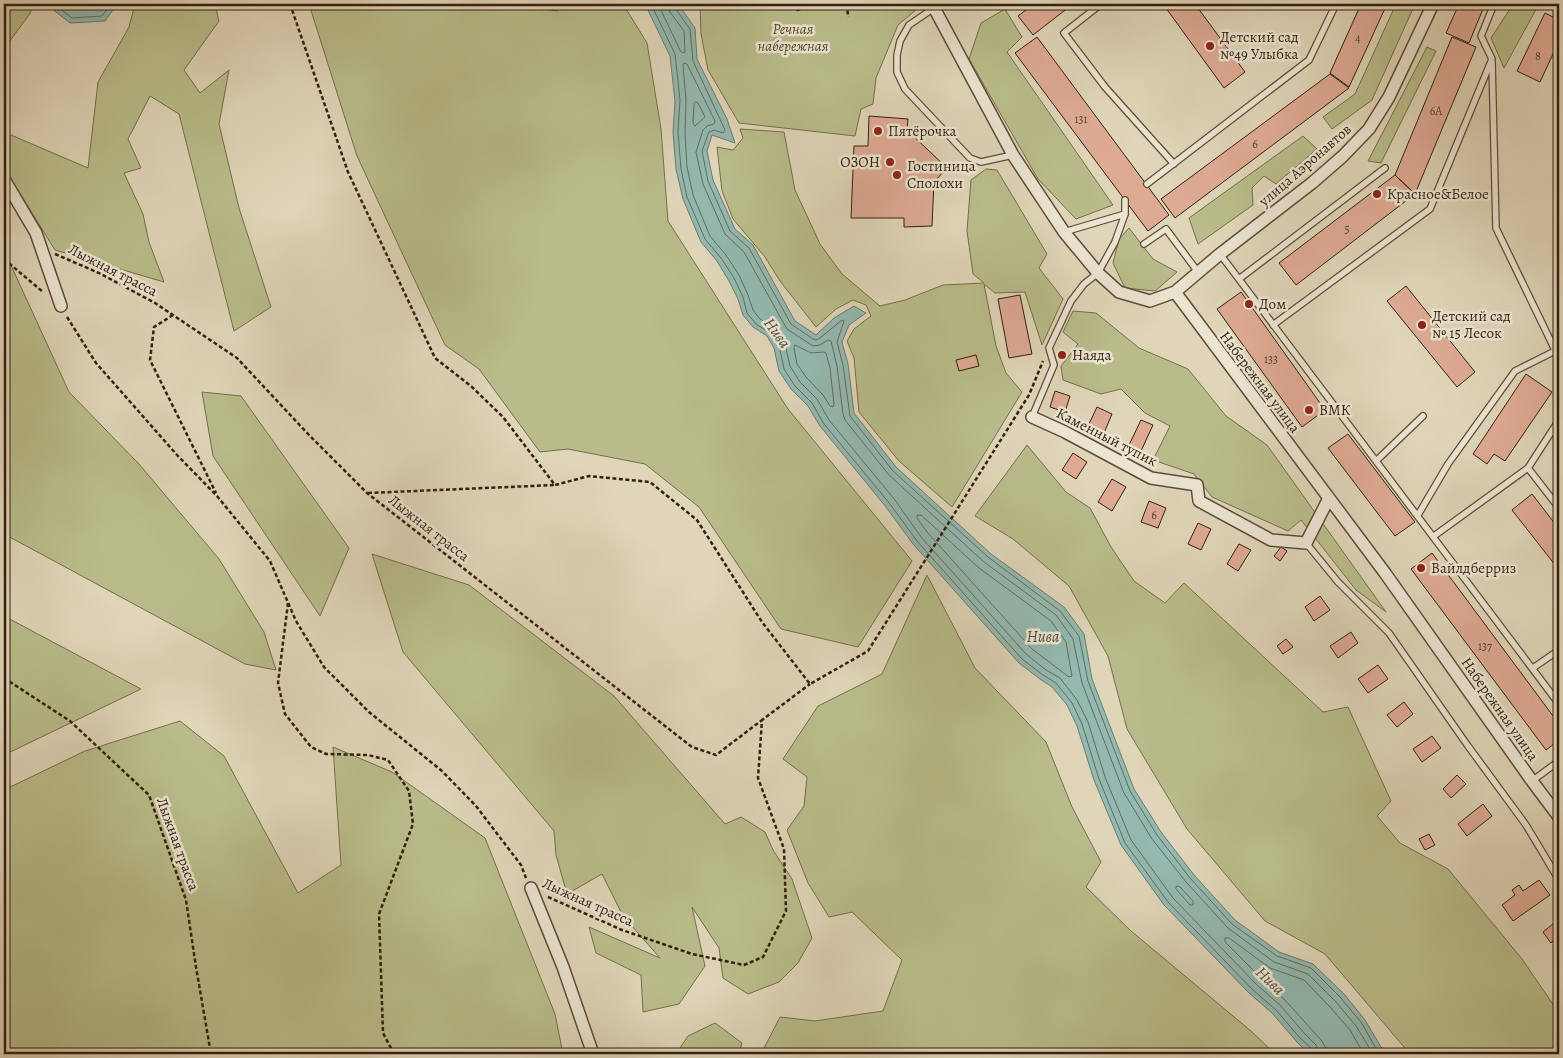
<svg xmlns="http://www.w3.org/2000/svg" width="1563" height="1058" font-family="Alegreya,serif">
<rect width="100%" height="100%" fill="#dfd5b8"/>
<filter id="stains"><feTurbulence type="fractalNoise" baseFrequency=".004" numOctaves="4"/><feColorMatrix values="0 0 0 0 .2 0 0 0 0 .09 0 0 0 0 .02 0 0 0 .5 -.17"/></filter>
<radialGradient id="worn" r=".72"><stop offset=".6" stop-color="#630" stop-opacity="0"/><stop offset="1" stop-color="#630" stop-opacity=".3"/></radialGradient>
<path fill="#b8bc8a" stroke="#766e4c" d="M4,4H29L31,12L4,49Z
M135,4H215L219,21L184,70L200,93L229,70L219,124L239,208L271,307L234,331L179,114L150,96L128,139L141,168L124,173L143,214L149,242L164,282L55,250L4,168V132L88,168L98,82L129,27Z
M309,4H503L558,11L562,4H623L647,43L661,129L668,221L788,409L912,561L858,647L781,629L699,507L645,464L568,449L540,452L479,369L445,345L357,156Z
M700,4H915L917,9L898,25L876,78L873,104L861,109L855,136L739,123L708,70L701,34Z
M1396,4H1415L1372,100L1332,129L1323,117L1355,94Z
M1507,4H1539L1504,68L1491,38L1510,9Z
M1005,9L1022,37L1007,52L1113,205L1076,219L1038,179L969,59L981,23Z
M1427,47L1436,51L1381,163L1368,161Z
M740,129L784,132L795,190L820,244L842,274L880,306L905,300L943,285L984,283L973,274L967,231L971,180L986,169L997,170L1047,254L1039,268L1063,299L1042,345L1025,292L995,293L984,284L996,346L1006,373L1022,392L952,507L899,461L859,412L854,358L847,341L854,329L871,316L866,305L853,300L836,309L816,327L780,281L765,257L733,219L722,191L717,147L733,150L743,138Z
M1303,136L1317,149L1276,184L1264,176L1252,188L1253,205L1198,244L1189,218Z
M1129,228L1153,259L1177,272L1155,291L1125,288L1113,263L1119,239Z
M4,250L69,392L139,464L219,559L264,632L276,670L245,664L4,534Z
M1073,311L1096,313L1139,348L1188,369L1226,416L1267,445L1386,612L1356,590L1301,520L1288,531L1212,497L1194,474L1153,460L1170,426L1145,413L1121,389L1101,394L1063,380L1061,366L1078,344L1063,332Z
M202,392L241,396L349,548L320,616L213,456Z
M1027,445L1066,492L1090,508L1111,547L1134,581L1165,603L1184,583L1323,712L1348,707L1391,801L1377,816L1400,843L1448,869L1522,959L1559,1013V1054H1410L1325,954L1265,921L1187,829L1127,729L1108,656L1069,586L1013,539L975,516Z
M372,554L469,585L614,696L725,824L741,817L765,832L773,850L792,879L812,938L798,963L779,982L748,994L723,978L719,948L692,907L705,966L679,1004L643,1012L641,975L596,953L589,927L660,958L623,916L602,874L567,894L556,855L554,831L403,652Z
M927,575L975,668L1046,742L1072,807L1101,862L1086,887L1131,931L1251,1031L1275,1054H761L780,1017L815,1021L883,1011L902,960L852,912L829,917L808,883L787,830L804,806L807,777L783,759L818,706L882,674Z
M4,616L141,689L4,755Z
M180,721L224,756L298,893L341,865L333,747L392,772L485,838L555,1014L563,1054H4V790L85,751Z
M715,1023L742,1043L739,1054H676L688,1036Z"/>
<path fill="#93b9b0" stroke="#6d7b6f" d="M46,4H117L105,21L70,23Z
M645,4H678L695,28L697,59L727,119L735,143L712,135L707,151L713,180L735,229L753,245L795,321L816,335L834,318L854,306L866,313L849,325L842,342L848,364L854,413L896,467L991,554L1064,607L1084,634L1092,679L1134,789L1161,832L1194,875L1235,920L1279,952L1313,964L1344,994L1365,1020L1381,1047L1389,1054H1309L1297,1042L1272,1013L1249,993L1164,905L1121,845L1094,780L1077,726L1067,705L1052,687L1040,679L1019,663L913,544L886,507L820,426L808,406L791,389L779,371L774,348L767,336L753,327L743,315L738,299L729,281L717,261L701,242L683,199L676,169L673,132L675,101L670,56Z"/>
<g fill="none" stroke-linecap="round" stroke-linejoin="round">
<path stroke="#646c5f" stroke-width="1" d="M54,4L72,18L102,16L111,4
M651,4L675,54L680,100L678,132L681,169L687,197L705,239L721,258L734,278L743,297L747,313L756,324L770,333L779,345L784,369L795,386L812,403L824,424L890,504L917,541L1022,659L1043,675L1056,683L1072,703L1082,724L1099,779L1125,843L1168,902L1252,989L1276,1010L1300,1038L1312,1049L1313,1054
M658,4L681,52L684,53L685,51L684,31L670,12L668,4
M674,4L675,8L690,29L693,61L725,130L723,133L714,130L709,132L702,151L708,181L730,231L749,248L791,324L813,339L816,340L820,338L842,320L844,321L837,342L843,365L850,416L893,471L988,557L1060,611L1079,636L1088,681L1130,791L1157,835L1190,878L1232,924L1277,956L1311,968L1340,997L1361,1022L1377,1050L1381,1054
M696,102L698,103L705,117L695,126L693,123L694,104Z
M795,345L811,353L824,352L826,353L830,368L834,404L833,407L830,406L823,395L806,377L797,364L794,348Z
M918,515H921L979,568L1051,621L1066,642L1072,676L1069,677L1032,649L927,532L917,518Z
M1177,886L1180,887L1193,901V905H1190L1176,889Z
M1319,1054L1316,1045L1305,1034L1280,1005L1257,985L1173,898L1131,840L1105,777L1088,722L1077,700L1060,678L1046,670L1026,654L921,537L895,500L829,420L817,399L800,382L790,366L785,344L776,329L760,319L753,310L748,295L739,275L726,255L710,236L693,195L687,167L685,132L686,100L683,65L684,63L687,64L715,121L714,124L707,126L703,130L696,152L703,184L725,234L744,252L787,329L813,346L820,345L828,340L831,341L837,366L843,414L845,420L889,475L984,562L1056,615L1073,639L1082,683L1124,793L1152,839L1186,882L1228,928L1274,962L1308,974L1336,1002L1356,1026L1373,1054
M1327,1054L1326,1048L1322,1041L1285,1000L1262,979L1225,942V938H1229L1270,968L1304,980L1330,1007L1350,1030L1364,1054"/>
</g>
<path fill="#ddaa93" stroke="#341f0e" d="M797,4H814V5L797,11L795,5Z
M1034,4H1073L1033,35L1018,16Z
M1163,4H1195L1245,72L1224,88Z
M1361,4H1387L1349,87L1330,73Z
M1459,4H1485L1469,43L1446,33Z
M1545,13L1559,20V41L1540,82L1517,71Z
M1037,37L1169,215L1148,231L1015,53Z
M1452,37L1476,47L1415,194L1395,175Z
M1330,74L1349,88L1175,218L1161,199Z
M869,116L908,119L907,130L947,168L934,182L932,226L904,227V218H851L854,146H868Z
M1395,175L1415,194L1296,285L1279,263Z
M1406,286L1475,372L1457,387L1387,301Z
M1241,292L1325,410L1302,427L1217,309Z
M1020,295L1032,354L1009,358L998,299Z
M976,355L979,366L959,371L956,360Z
M1526,374L1552,392L1505,461L1494,454L1487,464L1473,454Z
M1055,391L1070,396L1065,412L1050,407Z
M1097,407L1112,414L1104,433L1088,426Z
M1141,420L1153,425L1141,451L1129,445Z
M1348,434L1415,522L1395,536L1328,448Z
M1073,453L1087,462L1076,479L1062,470Z
M1112,479L1126,487L1112,511L1098,502Z
M1532,494L1559,529V570L1512,510Z
M1149,501L1166,508L1158,528L1141,522Z
M1198,523L1211,529L1201,550L1188,544Z
M1239,544L1251,550L1238,571L1227,564Z
M1281,547L1287,551L1280,561L1274,556Z
M1432,553L1559,724V740L1546,750L1411,569Z
M1320,596L1330,610L1314,621L1305,607Z
M1351,632L1358,643L1338,658L1330,646Z
M1286,639L1293,647L1283,654L1277,646Z
M1378,665L1388,679L1368,693L1358,679Z
M1404,702L1413,714L1397,727L1387,715Z
M1432,736L1441,748L1422,762L1413,749Z
M1457,775L1466,784L1451,798L1443,789Z
M1483,804L1492,816L1467,836L1458,824Z
M1429,834L1435,845L1425,850L1419,839Z
M1539,880L1550,895L1513,921L1502,905L1515,895L1512,890L1519,885L1523,891Z
M1559,919V936L1551,943L1543,932Z"/>
<g fill="none" stroke-linecap="round" stroke-linejoin="round">
<g stroke="#5f4c38" stroke-width="8">
<path id="service" d="M947,4L934,8L909,25L900,41L897,55V72L905,89L970,158L981,162L1013,155
M1101,4L1064,33L1105,87L1174,164
M1492,62L1496,228L1556,352L1559,368
M1147,184L1309,60L1336,4
M1064,232L1125,214
M1144,244L1166,229L1198,272
M1220,254L1559,704
M1239,279L1385,168
M1273,325L1430,209L1492,59L1481,36L1494,4
M1032,417L1054,365L1049,348L1071,301L1084,284L1098,273L1115,242L1125,214V200
M1376,461L1423,416
M1528,468L1559,508
M1418,515L1448,464L1515,371L1559,349
M1434,536L1528,468L1559,420
M1306,543L1338,582L1389,633L1468,746L1526,825L1559,880
M1533,668L1559,650
M1532,781L1559,761"/>
</g>
<g stroke="#5f4c38" stroke-width="14">
<path id="minor" d="M932,4L1013,155L1064,232L1098,273L1119,292L1150,301L1175,292L1220,254L1312,183L1343,156L1369,129L1389,97L1433,4
M4,179L36,233L61,306
M1175,292L1385,573L1532,781L1559,817
M1032,417L1065,432L1151,478L1197,485L1199,501L1271,540L1306,543L1329,498
M531,888L563,967L593,1054"/>
</g>
<path stroke="#341f0e" stroke-width="2.5" stroke-dasharray="4 2.5" stroke-linecap="butt" d="M290,4L348,172L435,358L472,387L503,417L555,485L589,476L650,482L697,520L762,622L810,684L868,651L1029,395L1043,361
M847,4L848,17
M55,254L99,273L155,303L237,358L309,435L367,493L692,747L716,755L762,720
M4,259L43,292
M173,315L154,327L150,360L216,493
M67,317L96,363L177,455L217,496L270,561L296,621L324,667L369,712L442,771L476,806L521,865L526,878
M368,493L555,485
M288,603L278,683L285,714L311,747L326,754L368,755L388,760L409,791L413,824L379,914L383,1033L394,1054
M4,678L70,721L149,795L186,900L196,967L211,1054
M548,897L622,930L692,954L744,965L763,957L786,911L784,849L758,778L762,720L810,684"/>
<use href="#service" stroke="#eae4d1" stroke-width="5.5"/>
<use href="#minor" stroke="#eae4d1" stroke-width="11"/>
</g>
<g fill="#8f2418" stroke="#eae4d1" stroke-width="2">
<circle cx="1210" cy="46" r="5"/>
<circle cx="878" cy="131" r="5"/>
<circle cx="890" cy="162" r="5"/>
<circle cx="897" cy="175" r="5"/>
<circle cx="1377" cy="194" r="5"/>
<circle cx="1249" cy="304" r="5"/>
<circle cx="1422" cy="325" r="5"/>
<circle cx="1062" cy="355" r="5"/>
<circle cx="1309" cy="410" r="5"/>
<circle cx="1421" cy="568" r="5"/>
</g>
<g text-anchor="middle" dominant-baseline="central" stroke-width="5" stroke-linejoin="round" paint-order="stroke">
<g font-size="12" fill="#5e422f">
<text x="1358" y="38">4</text>
<text x="1538" y="56">8</text>
<text x="1436" y="111">6А</text>
<text x="1081" y="119">131</text>
<text x="1255" y="144">6</text>
<text x="1347" y="229">5</text>
<text x="1271" y="359">133</text>
<text x="1154" y="515">6</text>
<text x="1485" y="646">137</text>
</g>
<g font-size="15" font-style="italic" fill="#55462d" stroke="#eae4d1">
<text x="793" y="29">Речная<tspan x="793" dy="17">набережная</tspan></text>
</g>
<g font-size="15" fill="#341f0e" stroke="#eae4d1" text-anchor="start">
<text x="1220" y="37">Детский сад<tspan x="1220" dy="17">№49 Улыбка</tspan></text>
<text x="888" y="131">Пятёрочка</text>
<text x="880" y="162" text-anchor="end">ОЗОН</text>
<text x="907" y="166">Гостиница<tspan x="907" dy="17">Сполохи</tspan></text>
<text x="1387" y="194">Красное&amp;Белое</text>
<text x="1259" y="304">Дом</text>
<text x="1432" y="316">Детский сад<tspan x="1432" dy="17">№ 15 Лесок</tspan></text>
<text x="1072" y="355">Наяда</text>
<text x="1319" y="410">ВМК</text>
<text x="1431" y="568">Вайлдберриз</text>
</g>
<g font-size="15" fill="#341f0e" stroke="#eae4d1">
<text transform="translate(1305 165) rotate(-41)">улица Аэронавтов</text>
<text transform="translate(113 270) rotate(27)">Лыжная трасса</text>
<text transform="translate(1260 382) rotate(53)">Набережная улица</text>
<text transform="translate(1107 437) rotate(27)">Каменный тупик</text>
<text transform="translate(429 528) rotate(38)">Лыжная трасса</text>
<text transform="translate(1500 709) rotate(55)">Набережная улица</text>
<text transform="translate(178 844) rotate(70)">Лыжная трасса</text>
<text transform="translate(588 902) rotate(24)">Лыжная трасса</text>
</g>
<g font-size="16" font-style="italic" fill="#504d3f" stroke="#eae4d1">
<text transform="translate(777 333) rotate(54)">Нива</text>
<text x="1043" y="637">Нива</text>
<text transform="translate(1270 981) rotate(44)">Нива</text>
</g>
</g>
<rect width="1563" height="1058" fill="none" stroke="#dfd5b8" stroke-width="20"/>
<rect x="5" y="5" width="1553" height="1048" fill="none" stroke="#341f0e" stroke-width="2.5"/>
<rect x="10" y="10" width="1543" height="1038" fill="none" stroke="#341f0e"/>
<rect width="100%" height="100%" filter="url(#stains)"/>
<rect width="100%" height="100%" fill="url(#worn)"/>
</svg>
